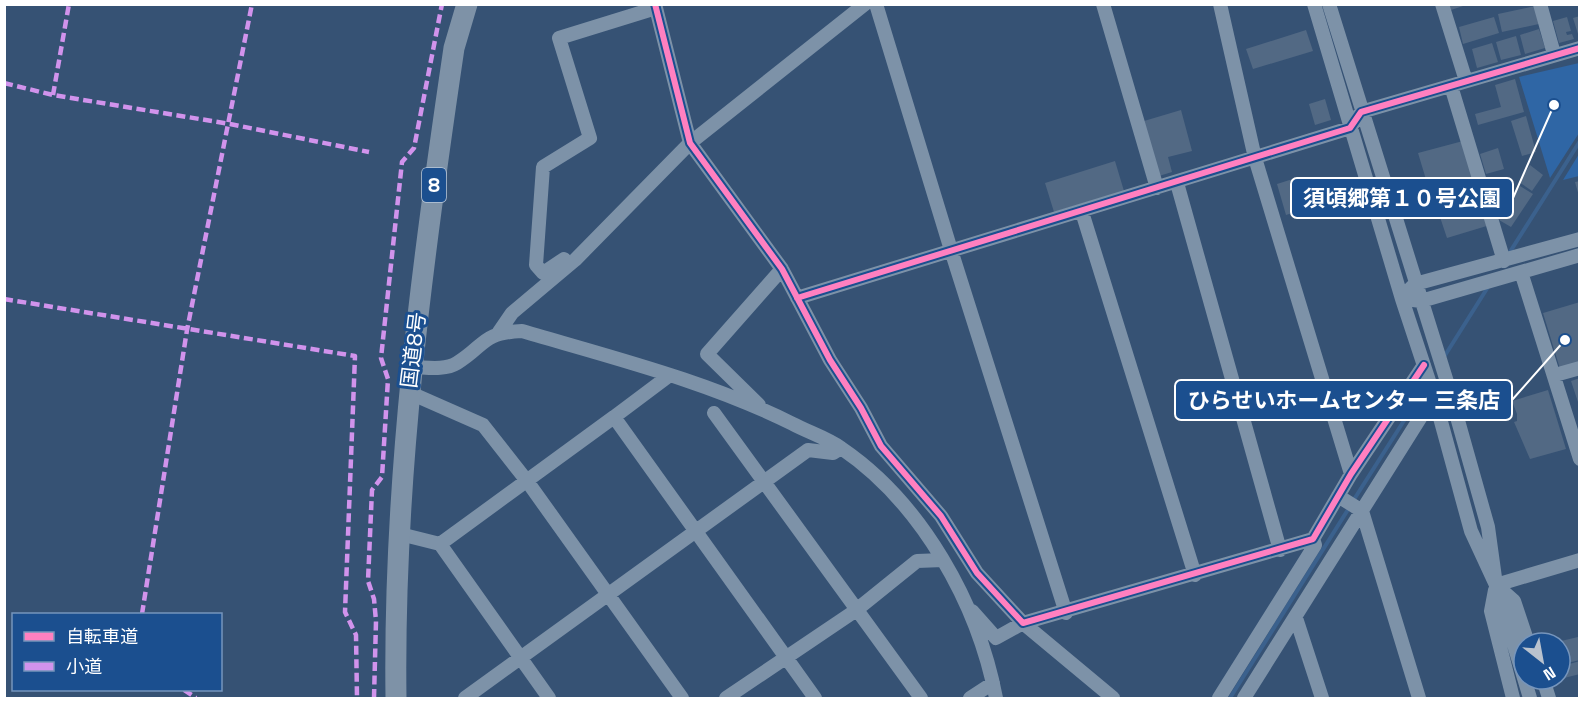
<svg xmlns="http://www.w3.org/2000/svg" width="1584" height="703" font-family="'Space Grotesk','Noto Sans JP',sans-serif">
<rect width="100%" height="100%" fill="#365274"/>
<path fill="#2f66a5" d="M1579,63V133L1550,178L1519,77Z
M1579,154V176L1563,180Z"/>
<g fill="none" stroke-linecap="round" stroke-linejoin="round">
<path stroke="#3b618d" stroke-width="4" d="M1508,255L1580,141
M1444,357L1488,287
M1353,501L1426,386
M1230,698L1349,508"/>
</g>
<path fill="#526984" d="M1449,4H1466V5L1451,10Z
M1535,6L1539,24L1502,32L1498,14Z
M1580,16V33L1578,34L1573,18Z
M1494,17L1499,33L1463,44L1459,27Z
M1567,17L1571,31L1566,32L1567,35L1572,34L1574,39L1559,43L1553,21Z
M1539,29L1545,48L1525,54L1520,35Z
M1306,30L1313,51L1253,69L1246,49Z
M1516,36L1521,55L1501,60L1496,42Z
M1492,43L1498,62L1477,68L1472,49Z
M1515,79L1524,112L1478,125L1475,114L1501,107L1495,85Z
M1325,99L1331,120L1315,125L1309,104Z
M1181,110L1192,151L1168,157L1172,172L1159,176L1144,121Z
M1526,116L1536,152L1522,156L1511,121Z
M1463,141L1490,225L1447,238L1438,211H1428L1423,202L1422,188L1428,186L1418,153Z
M1498,148L1504,169L1486,174L1480,154Z
M1115,161L1124,191L1054,212L1045,183Z
M1530,165L1543,175L1532,191L1519,182Z
M1299,177L1308,208L1286,215L1277,184Z
M1580,181V196H1579L1575,182Z
M1520,186L1533,194L1511,227L1499,220Z
M1580,302V366L1561,372L1543,313Z
M1580,378V405H1579L1571,381Z
M1548,390L1566,449L1530,459L1514,422L1517,421V414L1512,401Z
M1578,637L1580,660L1567,663L1561,641Z
M1563,654L1566,665L1580,661V674L1560,679V655Z"/>
<g fill="none" stroke-linecap="round" stroke-linejoin="round">
<path stroke="#7d92a8" stroke-width="14" d="M655,4L690,143L782,269L830,360L861,408L881,446L941,516L977,573L1023,623L1313,539L1351,474L1424,365
M876,4L951,250L1066,613
M1103,4L1157,188
M1220,4L1255,158L1351,474
M1314,4L1402,299L1434,396L1471,531L1496,585L1514,601L1528,643
M1329,4L1448,385L1488,527L1496,585L1530,698
M1442,4L1466,81
M1540,4L1554,54
M1451,86L1504,261
M1177,183L1280,550
M1082,212L1195,575
M564,259L543,273L536,265L543,167L590,138L559,38L656,8
M1521,272L1580,459
M1410,289L1415,284L1580,239
M797,298L1350,128L1361,112L1580,48
M1413,300L1421,301L1580,255
M499,332L512,313L575,260L690,143L865,4
M411,367C425,367 444,371 457,363C486,345 481,333 522,331C613,358 707,381 793,424C808,432 827,438 841,448C922,503 978,604 996,698
M1555,375L1580,368
M408,392L483,425L527,481L682,698
M759,405L707,354L782,269
M714,413L921,698
M614,417L670,375
M1338,496L1362,511L1419,698
M400,534L440,544L549,698
M440,544L614,417L815,698
M1496,585L1580,560
M1495,590L1491,611L1513,698
M972,611L996,638L1023,623L1113,698
M1296,618L1322,698
M1543,679L1549,698
M465,698L808,450L833,453L841,448
M726,698L855,611L917,561L943,560
M970,698L993,683
M1219,698L1315,545L1313,539
M1244,698L1434,396"/>
<path stroke="#7e92a7" stroke-width="21" d="M396,698C393,480 422,264 454,48L467,4"/>
<path stroke="#d193ec" stroke-width="4.5" stroke-dasharray="9 4.5" stroke-linecap="butt" d="M4,83L53,95L230,124L369,152
M53,95L69,4
M4,299L355,356L345,612L356,635L357,698
M142,614L187,330L252,4
M184,690L196,698
M374,698L376,621L374,599L368,581L372,490L382,477L388,379L381,358L402,162L414,148L442,4"/>
<g stroke="#1b4f8f" stroke-width="10">
<path id="cycleway" d="M655,4L690,143L782,269L830,360L861,408L881,446L941,516L977,573L1023,623L1313,539L1351,474L1424,365
M797,298L1350,128L1361,112L1580,48"/>
</g>
<use href="#cycleway" stroke="#ff80c0" stroke-width="6"/>
</g>
<g text-anchor="middle" dominant-baseline="central" stroke-width="6" stroke-linejoin="round" paint-order="stroke">
<rect fill="#1b4f8f" stroke="#bbcadd" stroke-width="1.5" x="422" y="168" width="24" height="34" rx="4.5"/>
<g font-size="20" font-weight="bold" fill="#fff">
<text x="434" y="185">8</text>
</g>
<g font-size="21" fill="#fff" stroke="#1b4f8f">
<text transform="translate(413 350) rotate(-83)">国道8号</text>
</g>
</g>
<path fill="none" stroke="#fff" stroke-width="2" d="M1554 105L1513 198M1565 340L1512 400"/>
<g fill="#fff" stroke="#1b4f8f" stroke-width="2">
<circle cx="1554" cy="105" r="6"/>
<circle cx="1565" cy="340" r="6"/>
</g>
<g fill="#1b4f8f" stroke="#fff" stroke-width="2">
<rect x="1291" y="178" width="222" height="40" rx="6"/>
<rect x="1175" y="380" width="337" height="40" rx="6"/>
</g>
<g font-size="22" text-anchor="middle" font-weight="bold" fill="#fff">
<text x="1402" y="206">須頃郷第１０号公園</text>
<text x="1344" y="408">ひらせいホームセンター 三条店</text>
</g>
<rect width="1584" height="703" fill="none" stroke="#ffffff" stroke-width="12"/>
<rect x="12" y="613" width="210" height="78" fill="#1b4f8f" stroke="#7695bc" stroke-width="1.5"/>
<rect x="24" y="632" width="30" height="9" fill="#ff80c0" stroke="#7695bc" stroke-width="1.5"/>
<text x="66" y="643" font-size="18" fill="#ffffff">自転車道</text>
<rect x="24" y="662" width="30" height="9" fill="#d193ec" stroke="#7695bc" stroke-width="1.5"/>
<text x="66" y="673" font-size="18" fill="#ffffff">小道</text>
<g transform="translate(1542 661) rotate(149)"><circle r="28" fill="#1b4f8f" stroke="#7695bc" stroke-width="1.5"/>
<path d="M0-4.5L10 22L0 15L-10 22Z" fill="#b9c2ce"/>
<text y="-9" font-size="16" font-weight="bold" text-anchor="middle" fill="#ffffff">N</text>
</g>
</svg>
